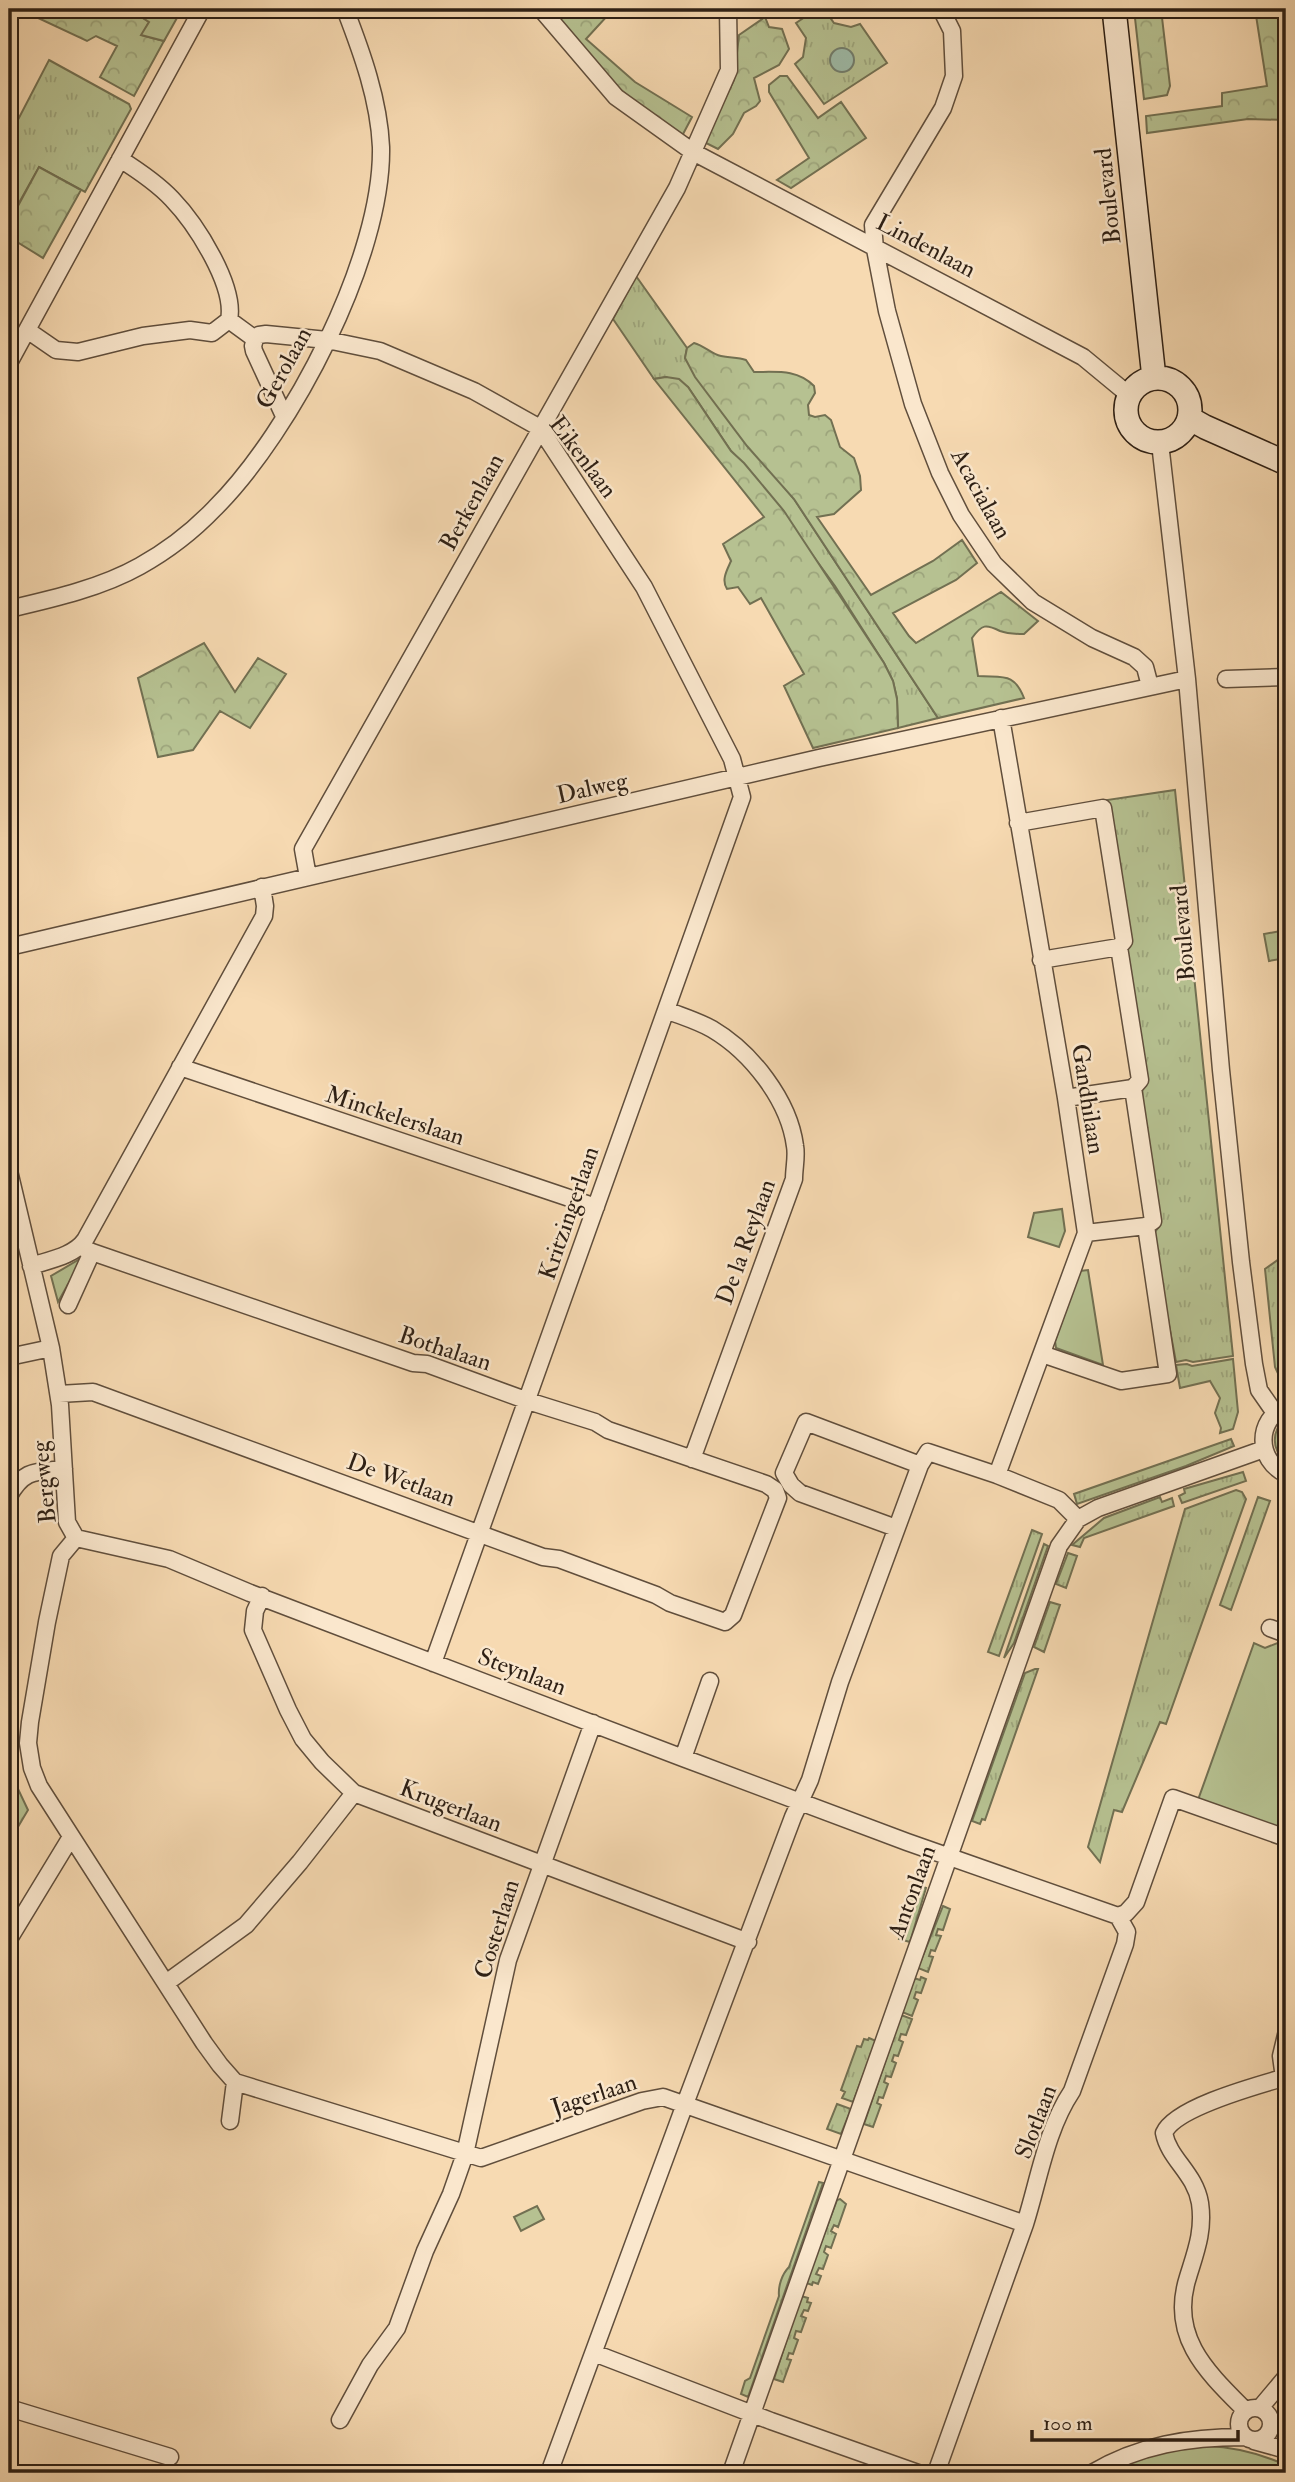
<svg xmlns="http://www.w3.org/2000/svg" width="1295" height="2482" font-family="'IM FELL Double Pica',serif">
<defs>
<pattern id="grass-tufts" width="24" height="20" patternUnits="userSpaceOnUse" patternTransform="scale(1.75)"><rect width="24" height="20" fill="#b6c191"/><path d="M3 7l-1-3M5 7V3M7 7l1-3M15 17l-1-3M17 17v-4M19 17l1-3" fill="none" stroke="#9da57c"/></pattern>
<pattern id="forest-crowns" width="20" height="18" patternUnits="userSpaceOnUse" patternTransform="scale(1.75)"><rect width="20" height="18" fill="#b6c191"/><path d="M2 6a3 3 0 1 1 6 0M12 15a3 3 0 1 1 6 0" fill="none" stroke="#9da57c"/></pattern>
</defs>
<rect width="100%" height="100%" fill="#f7dab2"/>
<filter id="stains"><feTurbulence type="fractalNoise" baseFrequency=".00286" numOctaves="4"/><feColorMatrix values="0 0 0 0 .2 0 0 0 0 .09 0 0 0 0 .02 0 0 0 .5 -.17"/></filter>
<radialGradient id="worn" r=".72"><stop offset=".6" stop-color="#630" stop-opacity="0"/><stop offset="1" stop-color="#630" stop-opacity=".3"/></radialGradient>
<path fill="url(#grass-tufts)" stroke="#727052" stroke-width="2" d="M817,9H824L834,23L851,27L860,24L887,63L824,104L795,64L803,57L806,38L796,23Z
M49,60L129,104L131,109L85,192L39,167L10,219L9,137Z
M636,276L687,348L685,358L722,412L794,499L938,718L898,728L897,699L893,681L884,663L835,586L757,479L731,451L688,387L666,377L654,379L613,319Z
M1175,790L1233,1356L1193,1362L1186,1360L1176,1362L1152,1235L1159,1227L1138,1093L1126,948L1130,943L1107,800Z
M1286,1254V1378L1281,1380L1275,1367L1265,1269Z
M83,1257L80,1263L58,1302L51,1276Z
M1233,1359L1238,1412L1233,1429L1220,1433L1221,1428L1215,1413L1220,1398L1210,1381L1180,1388L1176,1365L1187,1364L1192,1366Z
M1286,1418V1462C1271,1449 1271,1431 1286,1418Z
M1231,1439L1234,1446L1186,1466L1077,1504L1074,1494Z
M1243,1472L1246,1481L1182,1503L1179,1496L1185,1493L1184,1489Z
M1236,1490L1242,1492L1246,1499L1166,1724L1160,1722L1122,1812L1114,1810L1100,1862L1088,1847L1185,1509Z
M1160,1497L1162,1502L1172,1498L1174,1506L1084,1538L1080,1547L1072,1545L1104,1518Z
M1258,1497L1270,1501L1231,1610L1220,1605Z
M1032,1530L1042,1534L999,1656L988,1652Z
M1044,1544L1048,1546L1014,1643L1004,1658Z
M1068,1553L1077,1556L1066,1588L1056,1584Z
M1050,1602L1060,1605L1044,1652L1034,1647Z
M1035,1669H1038L985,1820L982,1819L980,1824L972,1821L1025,1673Z
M914,1884L926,1888L910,1942L899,1939L901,1932L898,1930Z
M943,1906L950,1909L943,1930L938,1929L936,1935L941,1936L935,1951L931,1950L929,1956L933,1957L928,1972L918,1968Z
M921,1977L926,1979L921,1993L916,1992L914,1998L918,2000L912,2016L902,2012L914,1978L920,1980Z
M901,2015L912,2019L906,2035L901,2034L899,2040L903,2042L898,2056L894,2055L892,2061L896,2063L891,2077L886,2076L884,2082L888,2084L883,2098L879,2097L877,2103L881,2105L873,2127L864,2124Z
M869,2038L876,2041L853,2102L842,2098L845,2092L841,2090L857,2046L861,2047L864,2039L868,2040Z
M837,2104L851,2109L841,2134L827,2129Z
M819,2182L823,2183L748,2397L741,2394L745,2381L750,2378L779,2296C778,2286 782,2274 789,2267Z
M840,2199L846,2204L838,2227L834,2225L831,2231L836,2234L831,2248L826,2246L824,2252L828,2255L823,2269L819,2268L816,2274L821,2276L818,2284L813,2282L812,2285L806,2283L837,2200Z
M801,2296L808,2298L807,2302L811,2303L808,2311L804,2310L801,2316L806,2318L801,2332L796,2331L794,2338L798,2340L793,2354L789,2353L787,2359L791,2360L783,2382L774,2379Z"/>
<path fill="url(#forest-crowns)" stroke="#727052" stroke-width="2" d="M19,9H129L149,22L142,35L164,41L134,96L100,77L117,46L96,36L87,41Z
M551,9H605L609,14L586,39L635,82L692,117L682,136L636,103L613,83Z
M1134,9H1161L1170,86L1167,95L1144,99Z
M1255,9H1286V120L1248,119L1147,133L1146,116L1222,106V93L1267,86Z
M765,17L769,27L782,29L789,49L779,65L754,78L760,101L756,106L744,113L733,134L718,149L704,142L734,80L739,35Z
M780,76H787L818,118L841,102L866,138L791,188L777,180L809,158L769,92V85Z
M39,167L81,190L43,258L9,237V218L11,219Z
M694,343C705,346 711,354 721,356C730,358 738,357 746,360L754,372C777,372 797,369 814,386L815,393L808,405L809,415L815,417L825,415L831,420L840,447L854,458L860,476L861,490L834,514L817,517L871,595L933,561L962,540L977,563L956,580L893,613L909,636L916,643L1001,592L1038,621L1024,634C1016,634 1008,634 1000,631C986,624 982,624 972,638L978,676C1003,678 1014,672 1024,698L938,718L794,499L747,446L695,377L685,358L687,348Z
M666,377L679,379L688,387L731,451L744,463L784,511L884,663L893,681L897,699L898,728L813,748L784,686L804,674L761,598L750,604L738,587L727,589C721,580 727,570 731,561L723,544L764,517L654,379Z
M204,643L235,692L258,658L286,674L250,728L220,711L193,750L158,757L138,678Z
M9,1770L28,1810L9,1842Z"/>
<path fill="#b6c191" stroke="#727052" stroke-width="2" d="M129,9H182L164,41L141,35L149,22Z
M1286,930V958L1269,961L1264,934Z
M1062,1209L1065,1231L1059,1247L1028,1237L1034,1213Z
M1088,1270L1103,1365L1056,1348L1055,1341L1080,1271Z
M1280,1642L1286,1644V1831L1198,1800L1254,1643L1265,1648Z
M537,2206L544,2219L521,2231L514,2217Z
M1207,2446C1235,2447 1261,2454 1286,2465V2473H1109C1140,2455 1172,2449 1207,2446Z"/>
<path fill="#9ebba8" stroke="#717d6d" stroke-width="2" d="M830 60a12 12 0 1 1 24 0a12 12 0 1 1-24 0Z"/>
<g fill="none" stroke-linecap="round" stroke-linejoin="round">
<g stroke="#604e3c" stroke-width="19">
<path id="street" d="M541,9L616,97L693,152L1083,357L1129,395
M941,9L952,31L954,76L943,108L873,225L875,249L887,311L913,404L940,473L961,515L994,564L1033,602L1092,638L1134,657L1145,667L1150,686
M120,159C139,171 157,183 172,199C196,224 236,286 229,320
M27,330L56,350L78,352L143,336L190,330L212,333L229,320L255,339
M255,339L259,335L266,334L327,340L380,351L474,391L540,428L644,587L732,759L742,797L433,1663
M255,339L253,346L254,351L284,416
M9,363L202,9
M1160,443L1187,679L1221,1070L1241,1262L1254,1364L1259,1390L1275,1413
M9,609C52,599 101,588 140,566C167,551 193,531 215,508C292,431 383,257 381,147C379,100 362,53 345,9
M1226,679L1286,677
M1018,823L1103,808L1124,941L1119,947L1140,1080L1133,1088L1153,1221L1146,1226L1168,1374L1121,1381L1042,1354
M308,877L303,849L677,188L729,70L728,9
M9,947L819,758L1187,679
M1041,960L1119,947
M666,1010C681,1016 698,1021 712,1029C751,1052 789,1100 795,1146C797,1156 794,1168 794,1179L692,1459
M180,1067L596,1207
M1066,1098L1133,1088
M9,1171L51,1348L60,1405L67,1522L76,1538
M1086,1233L1146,1226
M31,1266C49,1260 74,1256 85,1240L264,916L265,906L262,887
M68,1305L92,1252L83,1248
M9,1357L51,1348
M59,1394L93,1392L543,1557L559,1559L656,1595L670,1603L725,1622L733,1615L778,1498L775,1490L766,1484L608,1430L595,1422L528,1401L427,1364L413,1363L92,1252
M1286,1406C1256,1420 1256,1460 1286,1474
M997,1475L1086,1233L1066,1098L1001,718
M9,1496C24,1469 36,1472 64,1469
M896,1528L800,1493L791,1485L784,1473L806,1422L920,1465
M76,1538L61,1556L47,1622L30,1722L28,1743L32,1768L39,1786L204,2043L220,2065L235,2082L481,2158L642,2101L663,2097L1025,2224
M76,1538L169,1559L250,1593L683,1758L907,1842L1118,1916
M262,1596L255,1611L253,1630L288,1710L303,1739L322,1762L354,1793L748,1942
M1270,1628L1286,1634
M683,1758L710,1681
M1118,1916L1126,1913L1136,1902L1173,1798L1286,1838
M9,1939L71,1837
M166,1983L246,1925L300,1862L354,1793
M1284,2078L1281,2056L1286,2035
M230,2121L235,2082
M594,2353L771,2421L918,2473
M1239 2424a16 16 0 1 1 32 0a16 16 0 1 1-32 0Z
M9,2408L170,2457
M1260,2408L1286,2377
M1245,2410C1206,2371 1169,2336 1188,2277C1196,2251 1204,2231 1200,2203C1195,2173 1169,2159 1164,2133C1175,2107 1259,2085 1286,2077
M340,2420L370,2365L397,2328L425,2251L451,2194L465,2154L508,1960L593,1723
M1254,2441L1286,2450
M549,2473L685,2104L793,1817L810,1780L840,1682L920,1465L928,1452L997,1475L1059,1500L1078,1519
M731,2473L1059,1546L1078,1519L1098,1508L1264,1449
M936,2473L1025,2224C1039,2180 1046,2130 1072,2091L1125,1944L1127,1932L1118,1916
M1092,2473C1139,2445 1189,2437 1244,2437"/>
</g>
<g stroke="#2d1f14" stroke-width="26">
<path id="secondary" d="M1114,9L1154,378
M1126 410a32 32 0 1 1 64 0a32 32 0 1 1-64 0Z
M1189,418L1205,427L1286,463"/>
</g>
<use href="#street" stroke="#fae7cd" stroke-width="16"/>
<use href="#secondary" stroke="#fae7cd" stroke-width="23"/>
</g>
<g text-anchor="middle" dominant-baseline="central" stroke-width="5" stroke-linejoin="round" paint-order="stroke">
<g font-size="24" fill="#2d1f14" stroke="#fae7cd">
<text transform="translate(1108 196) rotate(-96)">Boulevard</text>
<text transform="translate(926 246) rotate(28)">Lindenlaan</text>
<text transform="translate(284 368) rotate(-61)">Gerolaan</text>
<text transform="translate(583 457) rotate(53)">Eikenlaan</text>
<text transform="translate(981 494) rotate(61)">Acacialaan</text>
<text transform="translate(472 502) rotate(-61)">Berkenlaan</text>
<text transform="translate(592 788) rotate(-13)">Dalweg</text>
<text transform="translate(1183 933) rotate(-95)">Boulevard</text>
<text transform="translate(1088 1099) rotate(81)">Gandhilaan</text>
<text transform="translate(395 1116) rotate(18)">Minckelerslaan</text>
<text transform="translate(569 1213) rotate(-71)">Kritzingerlaan</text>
<text transform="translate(746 1242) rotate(-70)">De la Reylaan</text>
<text transform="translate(445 1349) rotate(18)">Bothalaan</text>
<text transform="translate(401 1480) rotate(20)">De Wetlaan</text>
<text transform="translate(44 1482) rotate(-96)">Bergweg</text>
<text transform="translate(522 1672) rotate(21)">Steynlaan</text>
<text transform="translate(451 1806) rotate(21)">Krugerlaan</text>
<text transform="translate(912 1892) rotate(-70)">Antonlaan</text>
<text transform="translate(497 1929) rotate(-73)">Costerlaan</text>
<text transform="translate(594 2095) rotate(-18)">Jagerlaan</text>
<text transform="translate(1036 2122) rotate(-69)">Slotlaan</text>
</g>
</g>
<rect width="1295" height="2482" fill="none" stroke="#f7dab2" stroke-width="35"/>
<rect x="10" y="10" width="1274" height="2461" fill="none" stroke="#2d1f14" stroke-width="3.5"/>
<rect x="18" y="18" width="1260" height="2447" fill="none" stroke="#2d1f14" stroke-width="2"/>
<path d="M1032 2430v10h206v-10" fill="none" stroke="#2d1f14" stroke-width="3.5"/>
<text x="1043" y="2430" font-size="21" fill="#2d1f14" stroke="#fae7cd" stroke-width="5" paint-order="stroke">100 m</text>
<rect width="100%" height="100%" filter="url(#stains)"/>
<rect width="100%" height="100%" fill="url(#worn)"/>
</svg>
